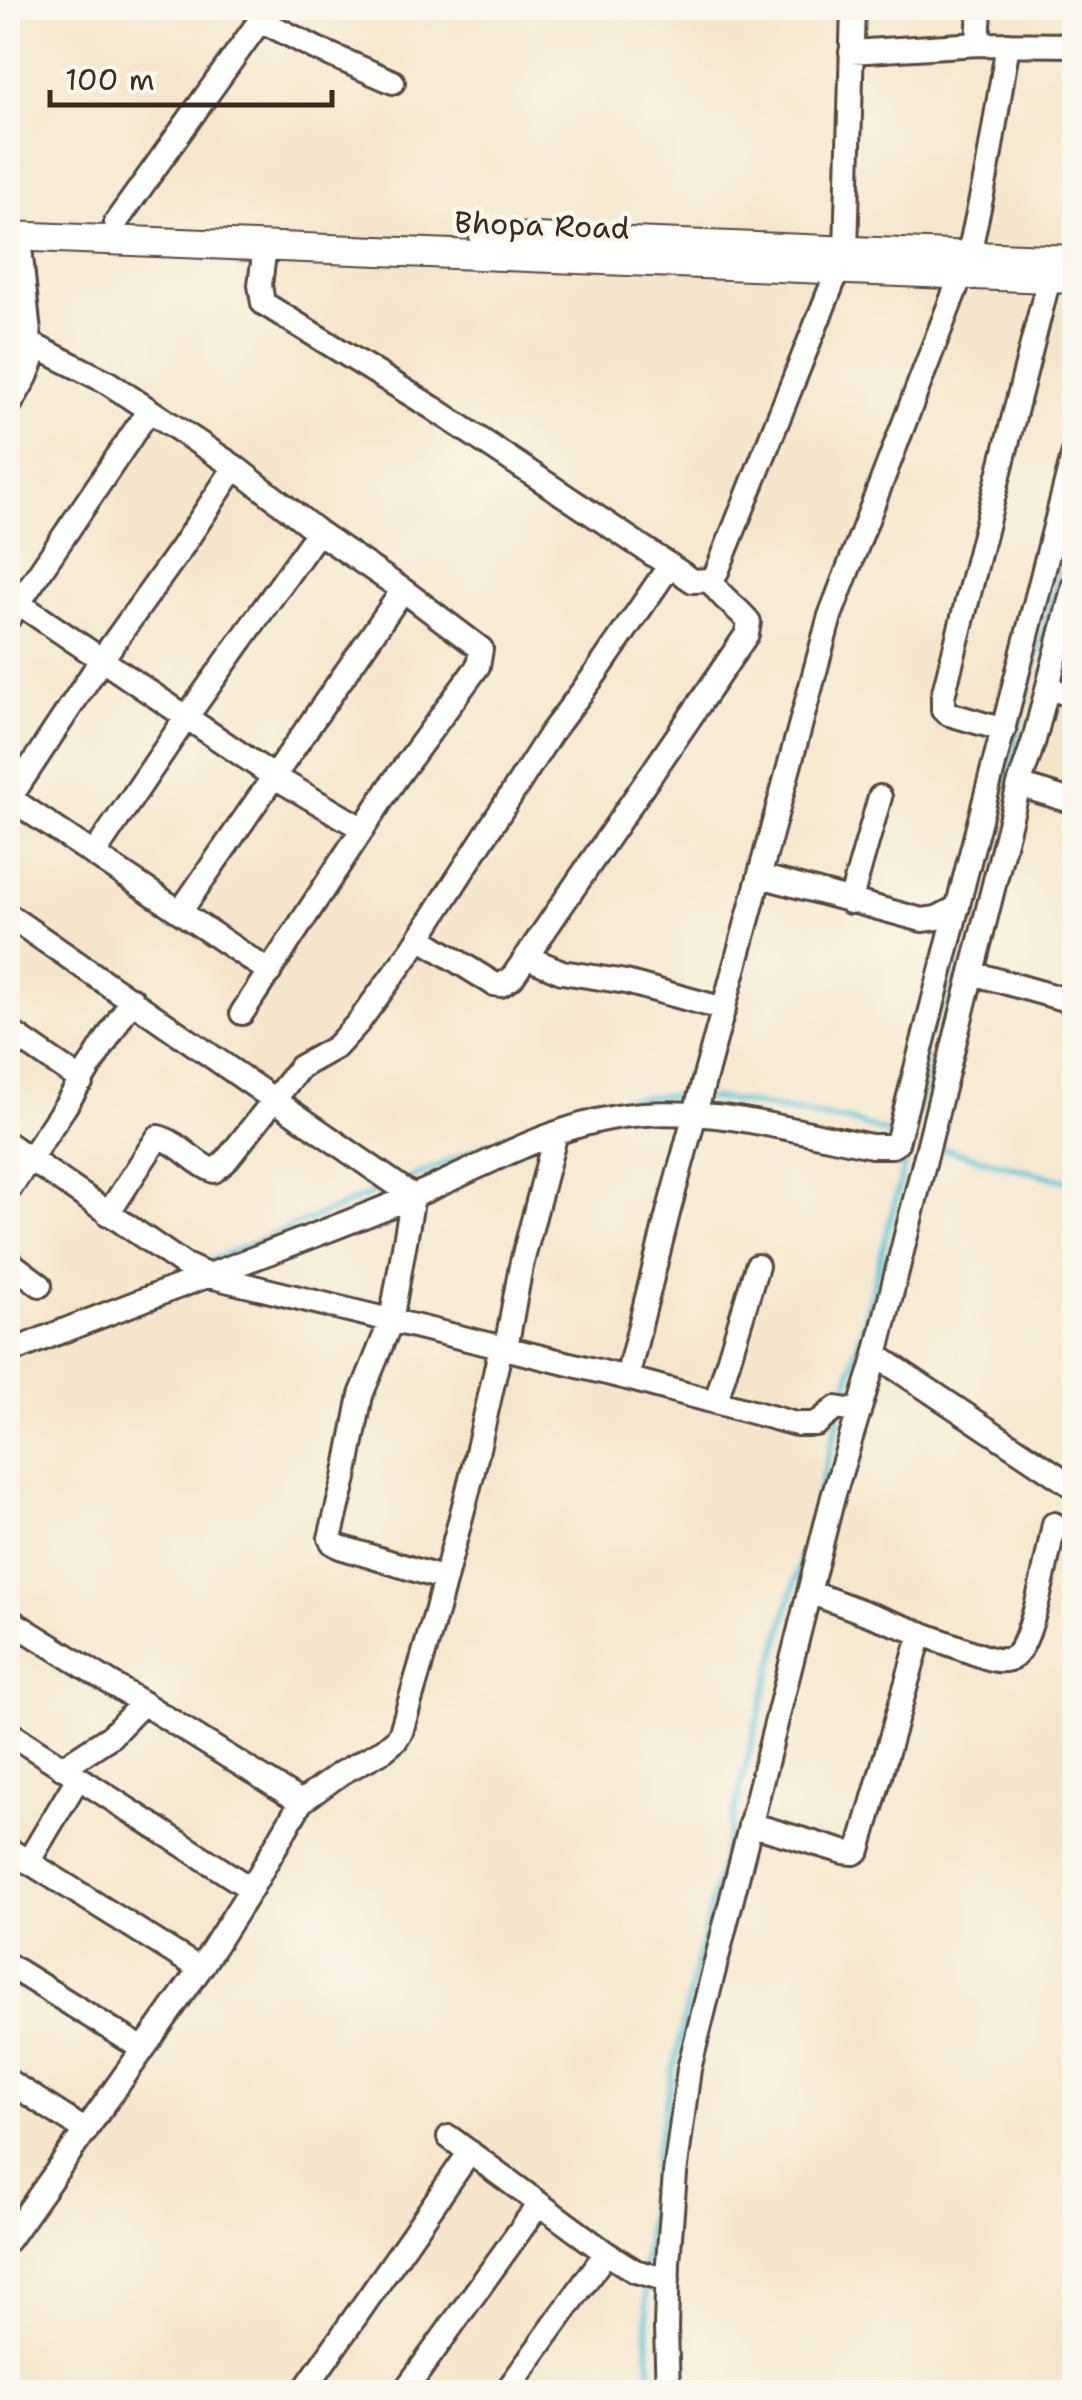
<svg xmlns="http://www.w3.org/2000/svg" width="1082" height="2400" font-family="'Shantell Sans',sans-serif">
<rect width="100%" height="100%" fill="#fbf7ec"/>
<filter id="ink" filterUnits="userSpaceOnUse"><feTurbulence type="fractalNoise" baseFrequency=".01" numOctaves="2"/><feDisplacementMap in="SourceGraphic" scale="20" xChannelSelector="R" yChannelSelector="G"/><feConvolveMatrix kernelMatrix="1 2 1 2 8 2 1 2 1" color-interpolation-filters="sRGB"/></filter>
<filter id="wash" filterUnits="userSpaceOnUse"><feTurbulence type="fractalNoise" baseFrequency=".0048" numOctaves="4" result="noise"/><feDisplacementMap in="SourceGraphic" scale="40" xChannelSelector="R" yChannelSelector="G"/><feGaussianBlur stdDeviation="2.25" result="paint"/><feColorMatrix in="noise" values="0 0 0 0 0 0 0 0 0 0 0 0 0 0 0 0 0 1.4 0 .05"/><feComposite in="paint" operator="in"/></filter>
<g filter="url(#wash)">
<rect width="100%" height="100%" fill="#f4e6cc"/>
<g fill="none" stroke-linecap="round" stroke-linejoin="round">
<path stroke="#5cc5d8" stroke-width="6" d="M706,1098L724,1099L854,1122L894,1135
M944,1149L1074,1183
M401,1182C480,1149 569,1101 655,1096C668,1095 681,1097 694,1098
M203,1264L390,1186
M842,1405L1074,514
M644,2266L655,2155L694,1974L748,1757L839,1417
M645,2279L651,2392"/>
</g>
</g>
<g filter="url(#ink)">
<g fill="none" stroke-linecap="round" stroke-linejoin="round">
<g stroke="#574638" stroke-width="28">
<path id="minor" d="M260,20L315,48L393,82
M978,44L980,8
M851,52L978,44L1074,45
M116,222L269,8
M265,247L260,285L263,303L433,408L693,581L710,580L716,574L846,250L853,8
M969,254L987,171L1008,44
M31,344L107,382L235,467L318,532L403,590L481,649L478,666L394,781L242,1013
M8,408L26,377L32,362L19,237
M8,596L273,776L363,829
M8,619L149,410
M1048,688L1074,696
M1004,730L949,714L943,710V696L1049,278
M1019,785L1074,802
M8,797L270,972
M10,798L102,659L180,550L235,467
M94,854L186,718L318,532
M760,876L922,920L937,918L958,907
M850,902L880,797
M180,912L403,590
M8,915L413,1196L391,1321L361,1395L345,1478L330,1538L333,1543L340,1547L445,1579
M420,938L494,984L501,985L512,978L747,634L749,622C736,605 722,600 710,580
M526,957L562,972L626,982L724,1009
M972,973L1074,1002
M8,1030L82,1081
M8,1144L183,1264L209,1276L627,1378L796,1424H816L836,1408L859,1412
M8,1191L64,1108L132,999
M108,1214L158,1137C179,1142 193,1163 214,1171L225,1162L300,1067L336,1047L358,1023L413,948L551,733L596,673L670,565
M8,1261L40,1285
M506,1348L521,1266L556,1133
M8,1353C141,1298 278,1252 411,1197C479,1169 544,1129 616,1117C703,1103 788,1130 872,1146H892L897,1143L1074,452
M876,1355L1074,1487
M627,1378L668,1213L830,616L961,275
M716,1401L757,1266
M809,1592L974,1653C985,1657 1000,1664 1012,1658C1032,1649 1049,1548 1054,1524
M8,1619L301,1802
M8,1732L251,1889
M62,1768L111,1736L143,1703
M750,1824L844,1852L854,1853L859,1850L921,1633
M8,1849L200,1969
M28,1862L78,1778
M8,1965L143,2049
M8,2081L86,2131
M449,2137L606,2253L635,2271L668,2280
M8,2240L200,1969L251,1889L301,1802L341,1773L384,1750L396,1740L401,1732L437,1609L472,1475L501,1347
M303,2392L470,2152
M404,2392L539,2204
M506,2392L606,2253
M668,2392L666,2328L668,2262L675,2174L689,2069L833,1497L876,1355L1019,785L1034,740L1074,585"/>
</g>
<g stroke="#574638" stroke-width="32">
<path id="major" d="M8,236L1074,279
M484,236L1074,260"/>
</g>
<use href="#minor" stroke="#fff" stroke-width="22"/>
<use href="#major" stroke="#fff" stroke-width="28"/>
</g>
</g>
<g text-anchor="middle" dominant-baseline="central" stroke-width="9" stroke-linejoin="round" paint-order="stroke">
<g font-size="30" fill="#3b2a1e" stroke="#fbf7ec">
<text transform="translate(542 225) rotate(2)">Bhopa Road</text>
</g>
</g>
<rect width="1082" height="2400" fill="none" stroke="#fbf7ec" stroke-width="40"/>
<path d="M50 90v15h282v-15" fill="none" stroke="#3b2a1e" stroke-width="5"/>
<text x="65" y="90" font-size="30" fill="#3b2a1e" stroke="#fbf7ec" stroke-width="8" paint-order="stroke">100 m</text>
</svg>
